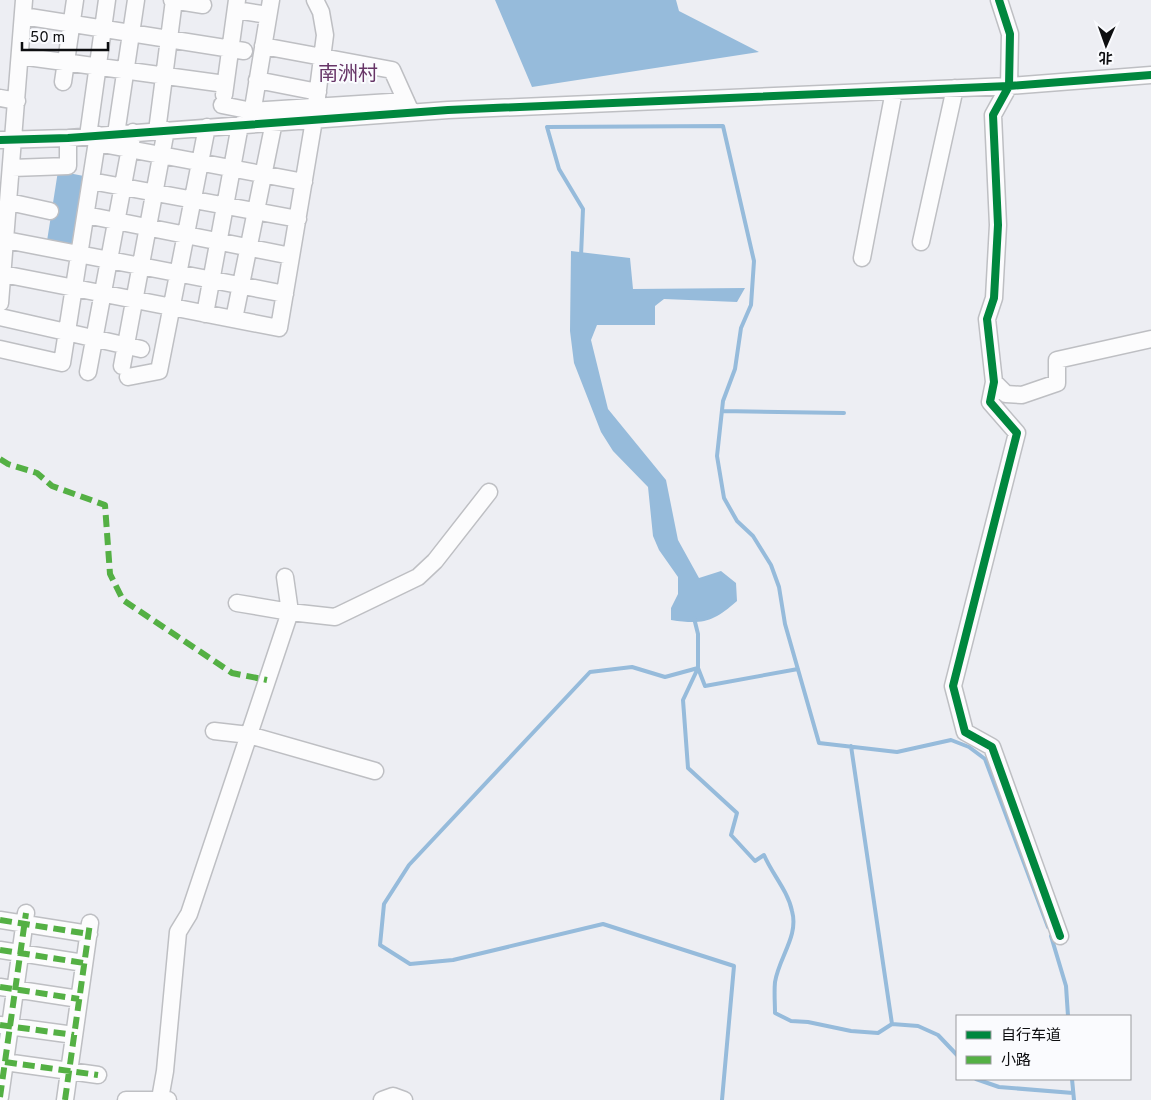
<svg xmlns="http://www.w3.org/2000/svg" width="1151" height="1100" font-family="Overpass,'Noto Sans SC',sans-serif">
<rect width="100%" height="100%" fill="#edeef3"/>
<path fill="#96bbdb" d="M495,0H676L679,11L759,52L532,87Z
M58,171L89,177L76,245L47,241Z
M571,251L630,258L633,289L745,288L737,302L664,299L655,306V325H597L591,340L608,409L666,480L678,540L699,578L721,571L736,583L737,601C713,622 703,625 671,620V608L678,594V577L659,550L653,536L648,487L613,451L601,432L574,363L570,331Z"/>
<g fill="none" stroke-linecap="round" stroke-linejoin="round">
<path stroke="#96bbdb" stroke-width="4" d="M581,256L583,209L559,169L547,127L723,126L754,261L751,305L741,328L735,369L723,401L717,456L724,498L737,521L753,536L771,565L779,587L785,624L819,743L897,752L951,740L969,747L985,759L1048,927
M722,411L844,413
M694,618L698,634V668L665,677L632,667L590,672L409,865L384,904L380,945L410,964L453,960L603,924L734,966L722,1100
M798,669L705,686L698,668L683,700L688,768L737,813L731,835L755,861L764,855C772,874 788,891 792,911C799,936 779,957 775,982C774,992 775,1003 775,1013L791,1021L808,1022L851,1031L878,1033L892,1024L918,1026L938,1035L957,1055
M851,746L892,1024
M1051,936L1066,986L1068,1016
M976,1079L999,1087L1073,1093
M1072,1079L1074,1100"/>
<g stroke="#bebfc3" stroke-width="19">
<path id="minor" d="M172,0L203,5
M999,0L1010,34L1009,86L993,115L998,225L994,298L987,319L994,382L990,402L1017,433L953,686L965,732L992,747L1060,936
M236,10L268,15
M23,16L244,51
M263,46L392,70L410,110
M20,56L225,84
M257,80L318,92
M63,82L75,0
M224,95L237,0
M0,98L17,101
M222,105L252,111L406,101
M251,120L271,0
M157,131L174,0
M116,134L136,0
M88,136L107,0
M0,140L68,138L448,110L1009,86L1151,75
M97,143L304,182
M12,168L68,166V138
M91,181L298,219
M9,202L50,211
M86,215L291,256
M6,240L285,294
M921,242L955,88
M862,258L894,91
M3,274L279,328L314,120L325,35L321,12L315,0
M0,303L24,0
M205,314L240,125
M0,317L141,349
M234,319L274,122
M0,349L62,363L98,135
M122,366L166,130
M88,372L133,132
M128,377L159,371L207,127
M994,382L1006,394L1022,395L1057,383V360L1151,339
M237,603L290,612L285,577
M214,731L249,735L375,771
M0,920L89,934
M0,950L84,963
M0,987L79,999
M0,1025L74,1035
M5,1062L98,1075
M0,1097L26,913
M160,1099L165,1071L178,932L189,914L290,612L335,617L418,577L435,561L489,492
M65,1100L90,923
M126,1100H168
M382,1100L393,1096L404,1100"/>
</g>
<use href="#minor" stroke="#fcfcfd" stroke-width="16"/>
<path stroke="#54b044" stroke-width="6" stroke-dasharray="12 6" stroke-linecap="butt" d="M0,459L8,464L37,473L52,486L105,505L110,574L123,600L232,673L267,680
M0,920L89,934
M0,950L84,963
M0,987L79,999
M0,1025L74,1035
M5,1062L98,1075
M0,1097L26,913
M65,1100L90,923"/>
<g stroke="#fafbfe" stroke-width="11">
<path id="cycleway" d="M999,0L1010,34L1009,86L993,115L998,225L994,298L987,319L994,382L990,402L1017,433L953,686L965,732L992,747L1060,936
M0,140L68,138L448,110L1009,86L1151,75"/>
</g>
<use href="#cycleway" stroke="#00873e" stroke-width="8"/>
</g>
<g text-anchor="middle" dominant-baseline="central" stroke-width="4" stroke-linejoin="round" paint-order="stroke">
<g font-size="20" fill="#673567" stroke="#fafbfe">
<text x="348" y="75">南洲村</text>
</g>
</g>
<rect x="956" y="1015" width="175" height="65" fill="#fafbfe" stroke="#9b9c9f"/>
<rect x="966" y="1031" width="25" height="8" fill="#00873e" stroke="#9b9c9f"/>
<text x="1001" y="1040" font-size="15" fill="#0d0e10">自行车道</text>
<rect x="966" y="1056" width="25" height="8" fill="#54b044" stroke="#9b9c9f"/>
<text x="1001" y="1065" font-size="15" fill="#0d0e10">小路</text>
<g transform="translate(1106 45) rotate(182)" stroke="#fafbfe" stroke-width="4" paint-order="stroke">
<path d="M0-4L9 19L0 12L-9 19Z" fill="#0d0e10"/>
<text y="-8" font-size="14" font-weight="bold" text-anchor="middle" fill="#0d0e10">北</text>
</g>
<path d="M22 42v8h86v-8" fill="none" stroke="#0d0e10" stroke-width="2.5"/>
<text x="30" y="42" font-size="15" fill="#0d0e10" stroke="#fafbfe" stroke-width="4" paint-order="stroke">50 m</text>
</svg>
